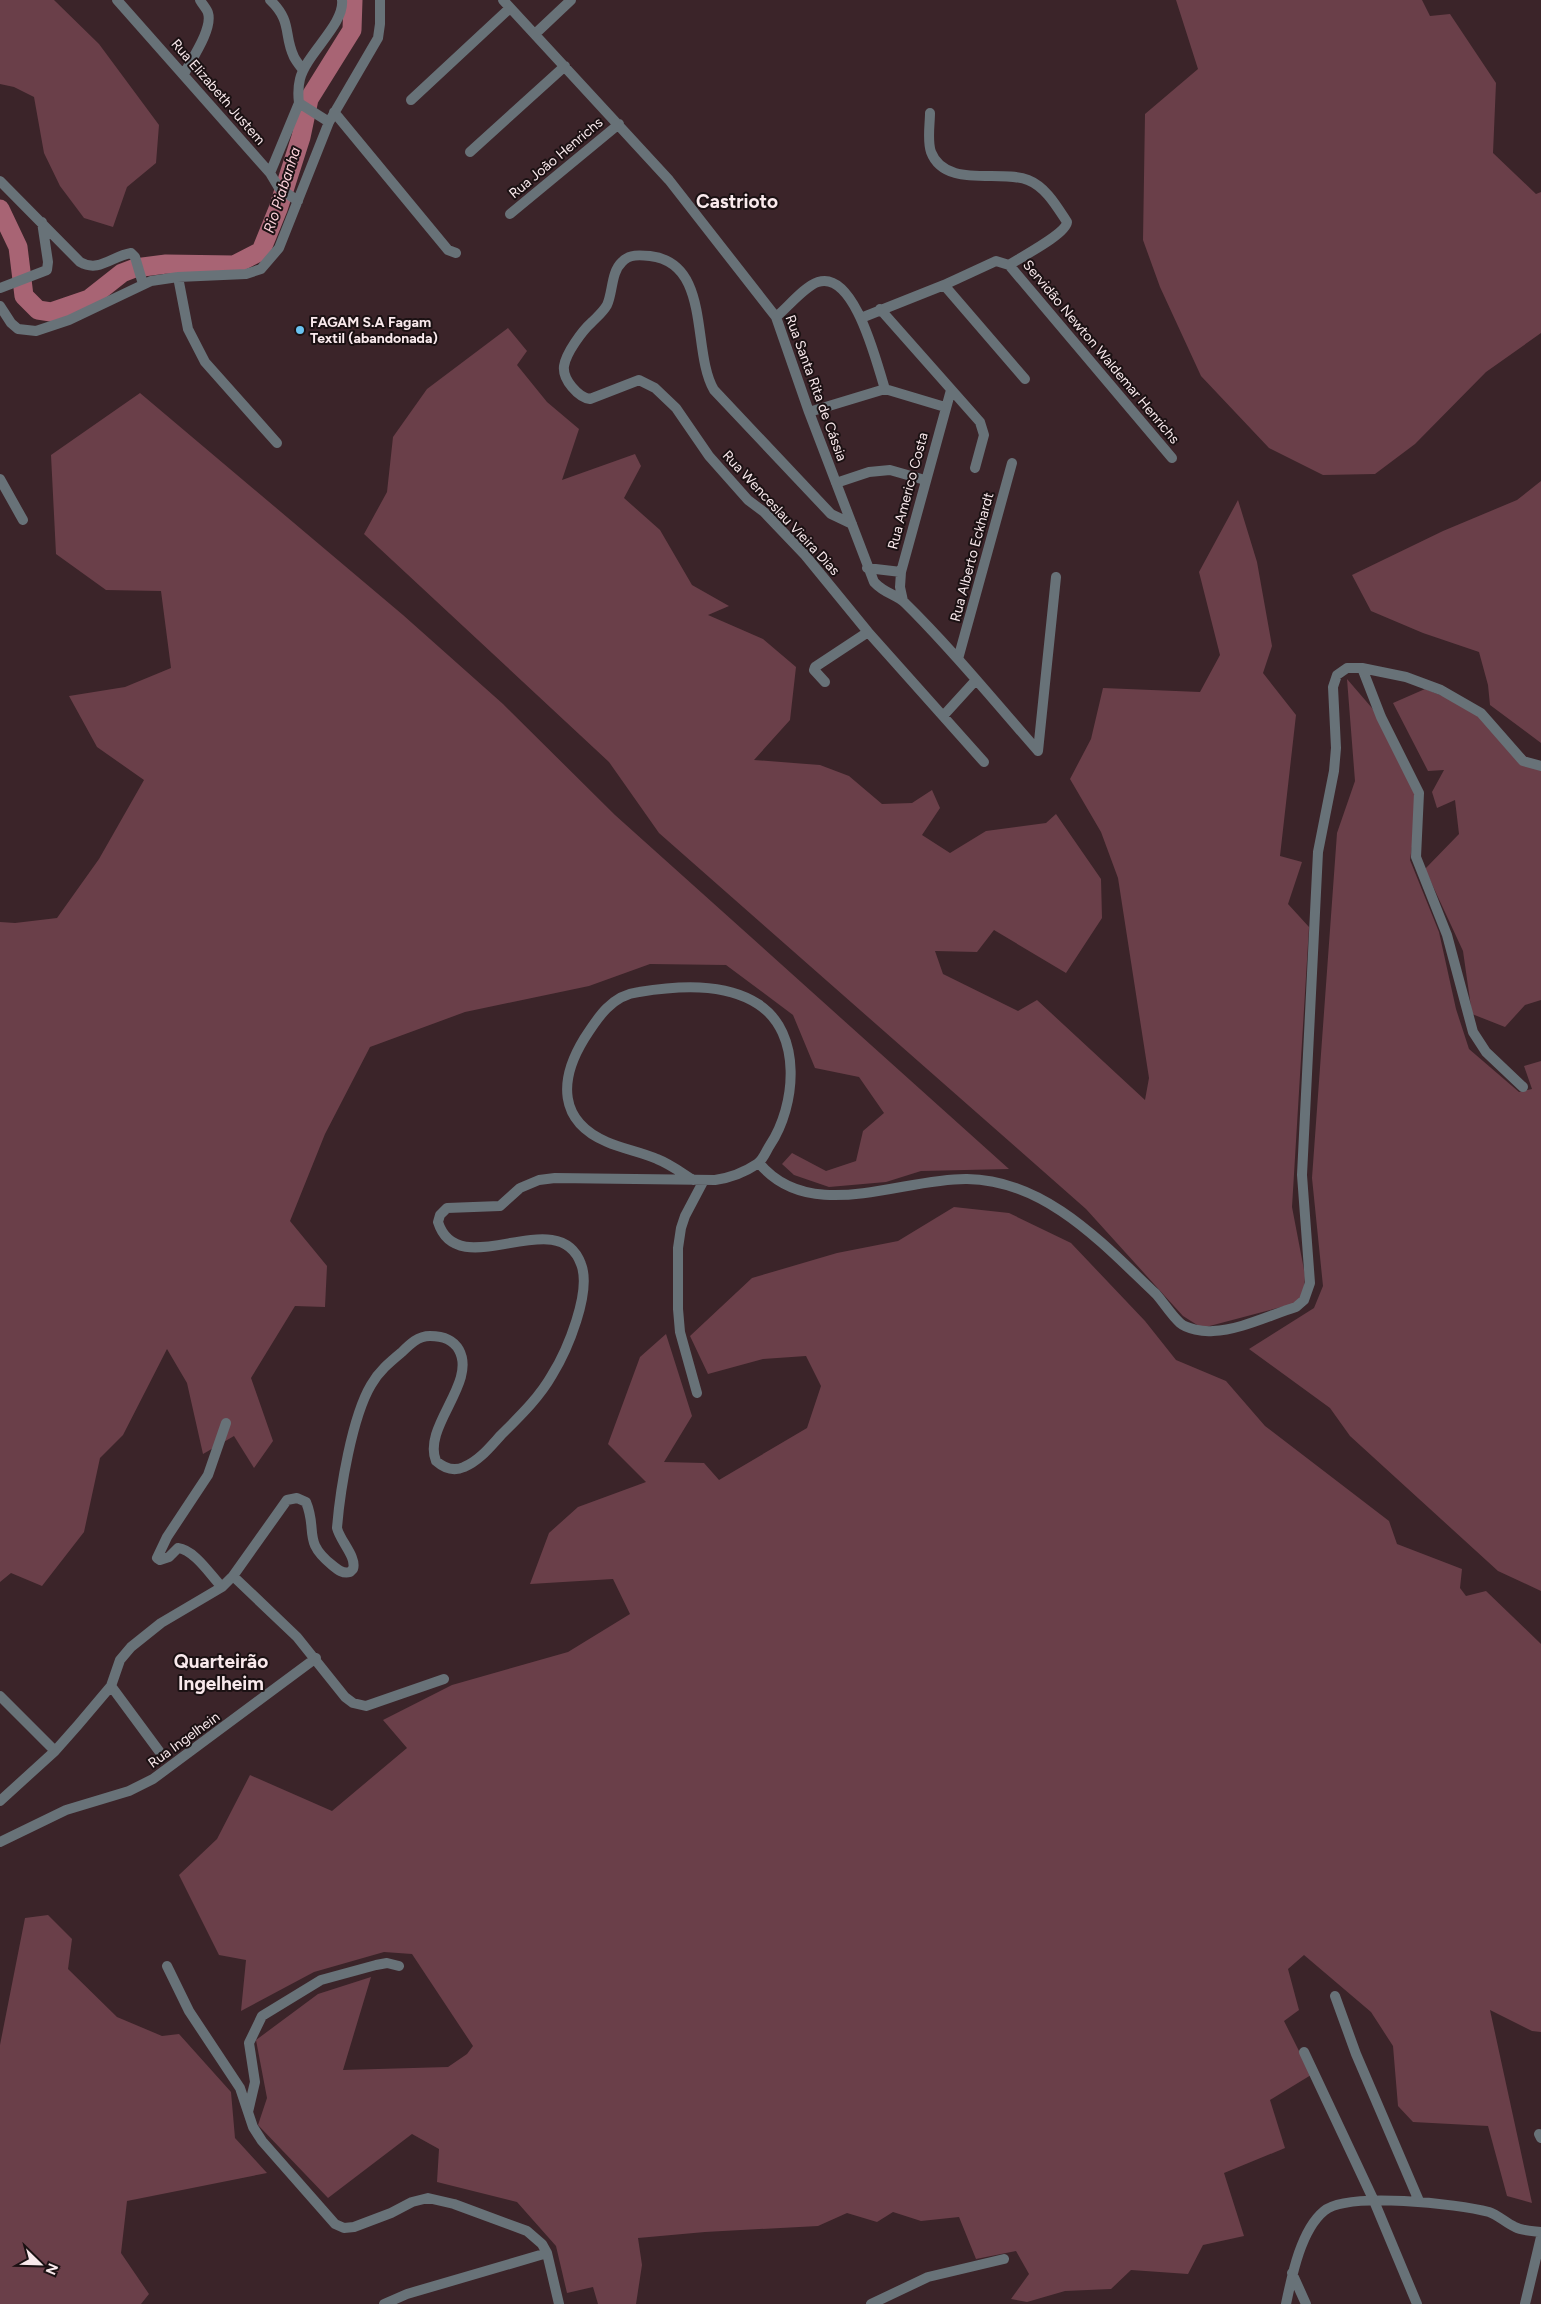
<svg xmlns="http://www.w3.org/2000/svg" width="1541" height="2304" font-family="Figtree,sans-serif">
<rect width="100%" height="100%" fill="#3b2429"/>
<path fill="#6a3f49" d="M0,0H54L99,44L159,125L156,163L127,187L113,227L84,218L60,186L44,153L34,97L14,87L0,84Z
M1176,0H1422L1430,16L1450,14L1496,83L1493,153L1536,194L1541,192V333L1486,372L1415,444L1375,474L1323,475L1269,448L1201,376L1160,287L1143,240L1145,114L1198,69Z
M508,328L527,351L517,365L547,402L579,429L562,480L635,454L641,466L624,498L660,530L692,585L729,606L708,615L763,639L796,667L790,720L754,760L820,765L849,776L882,804L912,803L932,790L940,808L922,835L950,853L986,831L1046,823L1056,814L1101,879L1102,918L1066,973L994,930L977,952L935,951L943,974L1018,1011L1037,1000L1145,1100L1149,1078L1118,878L1101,832L1070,779L1091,739L1103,688L1200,692L1220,655L1199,572L1238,500L1257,562L1272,646L1263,673L1296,715L1280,856L1302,862L1288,904L1309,927L1292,1207L1305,1275L1304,1294L1296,1303L1202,1328L1183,1316L1086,1209L659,833L609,762L364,534L387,492L393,437L427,389Z
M140,393L403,615L503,704L615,815L1009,1169L921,1171L886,1182L829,1187L794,1175L782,1164L792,1153L826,1171L856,1161L863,1131L884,1113L859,1077L815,1068L793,1015L726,965L650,964L589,986L465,1012L370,1047L325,1134L290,1221L327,1266L325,1307L295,1306L251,1378L273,1441L254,1468L234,1436L203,1454L187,1383L167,1349L123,1435L100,1458L84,1532L42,1586L11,1573L0,1582V922L15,923L57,918L99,859L144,780L97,747L69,696L125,687L171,668L161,591L106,590L56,554L51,455Z
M1541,481V743L1490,705L1488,685L1479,652L1423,633L1371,611L1352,575L1443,531L1517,500Z
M1347,679L1378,715L1420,793L1410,860L1439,932L1456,1009L1469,1049L1519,1092L1532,1089L1524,1066L1541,1061V1591L1498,1571L1350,1436L1330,1408L1249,1349L1314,1308L1323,1286L1312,1178L1337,833L1355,781Z
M1425,689L1465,705L1541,769V1000L1525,1005L1505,1027L1472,1014L1463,951L1425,869L1459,834L1455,800L1437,808L1432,792L1444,770L1428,771L1393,703Z
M954,1207L1009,1213L1071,1243L1145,1321L1176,1360L1226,1381L1265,1426L1389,1521L1397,1544L1462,1569L1460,1588L1466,1596L1486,1591L1541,1644V2032L1532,2031L1490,2010L1532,2203L1507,2196L1488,2126L1413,2122L1398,2106L1393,2046L1371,2012L1304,1955L1288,1969L1299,2010L1284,2021L1311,2075L1270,2100L1285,2148L1224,2173L1244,2236L1203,2245L1188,2274L1131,2270L1111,2289L1065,2291L1027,2302L1011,2299L1029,2274L1016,2251L976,2259L959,2217L921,2221L893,2212L877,2222L847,2213L818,2226L705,2232L638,2238L642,2265L636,2304H598L593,2287L567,2293L556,2246L517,2202L437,2182L439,2149L412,2134L328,2198L258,2125L267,2098L256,2040L318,1994L371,1977L343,2070L448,2067L467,2054L473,2046L412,1954L384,1952L314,1972L241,2011L246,1960L219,1955L179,1875L217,1839L250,1775L332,1811L407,1748L383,1720L452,1685L568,1652L630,1614L613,1579L530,1584L549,1533L578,1507L646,1482L608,1444L640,1357L666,1334L692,1416L664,1462L704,1463L719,1480L807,1428L821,1386L806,1356L763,1359L708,1374L690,1336L752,1278L837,1253L898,1241Z
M48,1915L72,1939L68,1969L117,2017L162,2036L179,2034L231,2092L235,2138L267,2173L127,2201L121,2253L149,2294L141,2304H0V2045L25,1918Z"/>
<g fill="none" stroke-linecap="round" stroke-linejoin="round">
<path stroke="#a86474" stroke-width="19" d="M0,209L18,247L24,296L38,310L51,312L89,299L122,273L135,268L166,264L234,265L261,251L278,209L301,137L309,99L352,30L353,0"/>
<path stroke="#687278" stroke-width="10" d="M117,0L270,173L279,188L298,201
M270,0C293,22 283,34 294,57C296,61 300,66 303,70
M503,0L669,180L776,317L809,412L874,582C886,595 897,594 905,603C952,649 994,701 1038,751
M535,34L571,0
M184,74C191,60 213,29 208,13C207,9 202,4 200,0
M411,100L510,8
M299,103L329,122
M334,112L448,250L456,253
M930,113C930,124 927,141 931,152C945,189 1000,169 1028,180C1046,187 1057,207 1067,222C1066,234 1021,257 1009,265
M470,152L565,66
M270,173L299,103C298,95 298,87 300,79C306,54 345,24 342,0
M0,181L80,262C99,273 112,256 131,253L135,257L143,284
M510,214L619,124
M178,277L188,329L205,362L277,443
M944,285L1025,379
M0,288L47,270L48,262L42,222
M0,306L11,323L18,329L36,331L69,320L151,281L178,277L246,274L261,269L279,248L329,122L378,38L380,24V0
M880,309L980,422L984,435L975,468
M776,317C787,308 805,286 818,282C855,270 877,365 885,389
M861,318L944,285L996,261L1009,265L1172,458
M809,412L885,389L945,407
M0,479L23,520
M836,483L869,472L890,470L925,480
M852,524L831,514L714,390C691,351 712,263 650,256C640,255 629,254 622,262C611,272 613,292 607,305C603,312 598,316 592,322C582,331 566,353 564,366C563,374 567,381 572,387C577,393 582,398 590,399L639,380L655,388L676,408L709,456L748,500L764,512L805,555L868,632L984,762
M867,568L901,572
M903,601L900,587L901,572L951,390
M958,659L1012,463
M1362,668L1381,717L1419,793L1416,857L1447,935L1473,1032L1486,1052L1523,1087
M825,682L814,670L815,667L868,632
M944,715L975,681
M1038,751L1056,577
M759,1163C810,1225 901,1178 967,1179C1046,1180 1103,1244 1156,1294C1164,1303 1171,1315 1180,1323C1187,1329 1203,1332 1213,1331C1240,1330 1270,1315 1296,1307L1304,1300L1310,1283L1302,1175L1318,852L1334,771L1336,748L1333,687L1337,675L1347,668H1362L1406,677L1441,690L1481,713L1523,761L1541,766
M697,1393L680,1332L678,1309V1248L681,1228L685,1216L704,1180
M233,1576L297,1637L345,1697L353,1703L366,1706L444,1679
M222,1587C211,1576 195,1550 178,1548L169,1557L160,1560L157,1558L167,1537L208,1475L226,1423
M111,1686L159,1751
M0,1696L55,1751
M0,1801L55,1751L78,1725L111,1686L120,1660L131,1647L161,1623L222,1587L233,1576L287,1500L297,1498L306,1502C318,1531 302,1541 332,1565C338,1570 343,1574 350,1572L353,1569C357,1557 340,1541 337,1528C340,1490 352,1417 371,1385C379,1371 390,1362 402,1352C410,1344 418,1336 430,1336C442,1336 453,1339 459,1350C477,1383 422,1427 436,1461C444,1468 453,1472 464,1467C479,1461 490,1447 501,1435C519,1417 539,1398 552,1375C567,1351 592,1292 581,1264C558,1201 458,1286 438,1222L440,1215L447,1208L500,1206L520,1188L539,1180L555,1178L715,1180C729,1178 745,1172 757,1164C763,1160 766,1151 770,1145C796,1106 803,1033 758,1004C724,982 676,986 639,992C612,995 598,1017 584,1039C559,1080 558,1121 607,1142C623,1149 641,1152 657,1159C670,1164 682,1173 693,1180
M0,1842L66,1810L129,1791L153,1779L316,1658
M167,1966L189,2011L240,2088L253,2127L262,2141L335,2224L344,2228L354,2227L391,2213L412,2202L428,2198L454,2204L527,2231L542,2244L547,2253L559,2304
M1335,1996L1356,2054L1419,2201
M1304,2052L1374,2201L1417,2304
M248,2112L255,2082L249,2043L262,2016L321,1980L376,1965L387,1963L399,1966
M1539,2134L1541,2138
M1292,2273L1306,2304
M384,2304L407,2294L547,2253
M871,2304L928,2277L1004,2259
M1286,2304C1292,2275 1301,2230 1324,2211C1348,2191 1458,2204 1489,2212C1498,2215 1506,2223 1515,2227C1523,2231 1532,2231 1541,2232
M1525,2304L1541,2237"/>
</g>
<circle fill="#69c3f1" stroke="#1b1113" stroke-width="2" cx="300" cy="330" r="5"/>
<g text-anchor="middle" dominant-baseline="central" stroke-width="4" stroke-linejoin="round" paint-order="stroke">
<g font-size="14" fill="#f9e9ec" stroke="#1b1113">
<text transform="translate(218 92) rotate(49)">Rua Elizabeth Justem</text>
<text transform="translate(556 158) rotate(-40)">Rua João Henrichs</text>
<text transform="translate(1101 352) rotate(50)">Servidão Newton Waldemar Henrichs</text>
<text transform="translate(816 388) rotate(70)">Rua Santa Rita de Cássia</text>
<text transform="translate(908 491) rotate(-75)">Rua Americo Costa</text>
<text transform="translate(781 513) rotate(47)">Rua Wenceslau Vieira Dias</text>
<text transform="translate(972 557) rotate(-75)">Rua Alberto Eckhardt</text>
<text transform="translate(184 1740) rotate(-36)">Rua Ingelhein</text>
</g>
<g font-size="14" font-weight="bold" fill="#f9e9ec" stroke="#1b1113" text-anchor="start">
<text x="310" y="322">FAGAM S.A Fagam<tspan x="310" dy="16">Textil (abandonada)</tspan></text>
</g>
<g font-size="15" font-style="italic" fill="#fcd2da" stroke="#1b1113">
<text transform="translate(282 190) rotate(-72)">Rio Piabanha</text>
</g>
<g font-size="19" font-weight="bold" fill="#f9e9ec" stroke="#1b1113">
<text x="737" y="201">Castrioto</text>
<text x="221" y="1661">Quarteirão<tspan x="221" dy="22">Ingelheim</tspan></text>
</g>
</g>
<g transform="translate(40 2264) rotate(113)" stroke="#1b1113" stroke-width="4" paint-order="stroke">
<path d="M0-4L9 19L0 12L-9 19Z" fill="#f9e9ec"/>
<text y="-8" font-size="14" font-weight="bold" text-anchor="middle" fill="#f9e9ec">N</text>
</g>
</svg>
